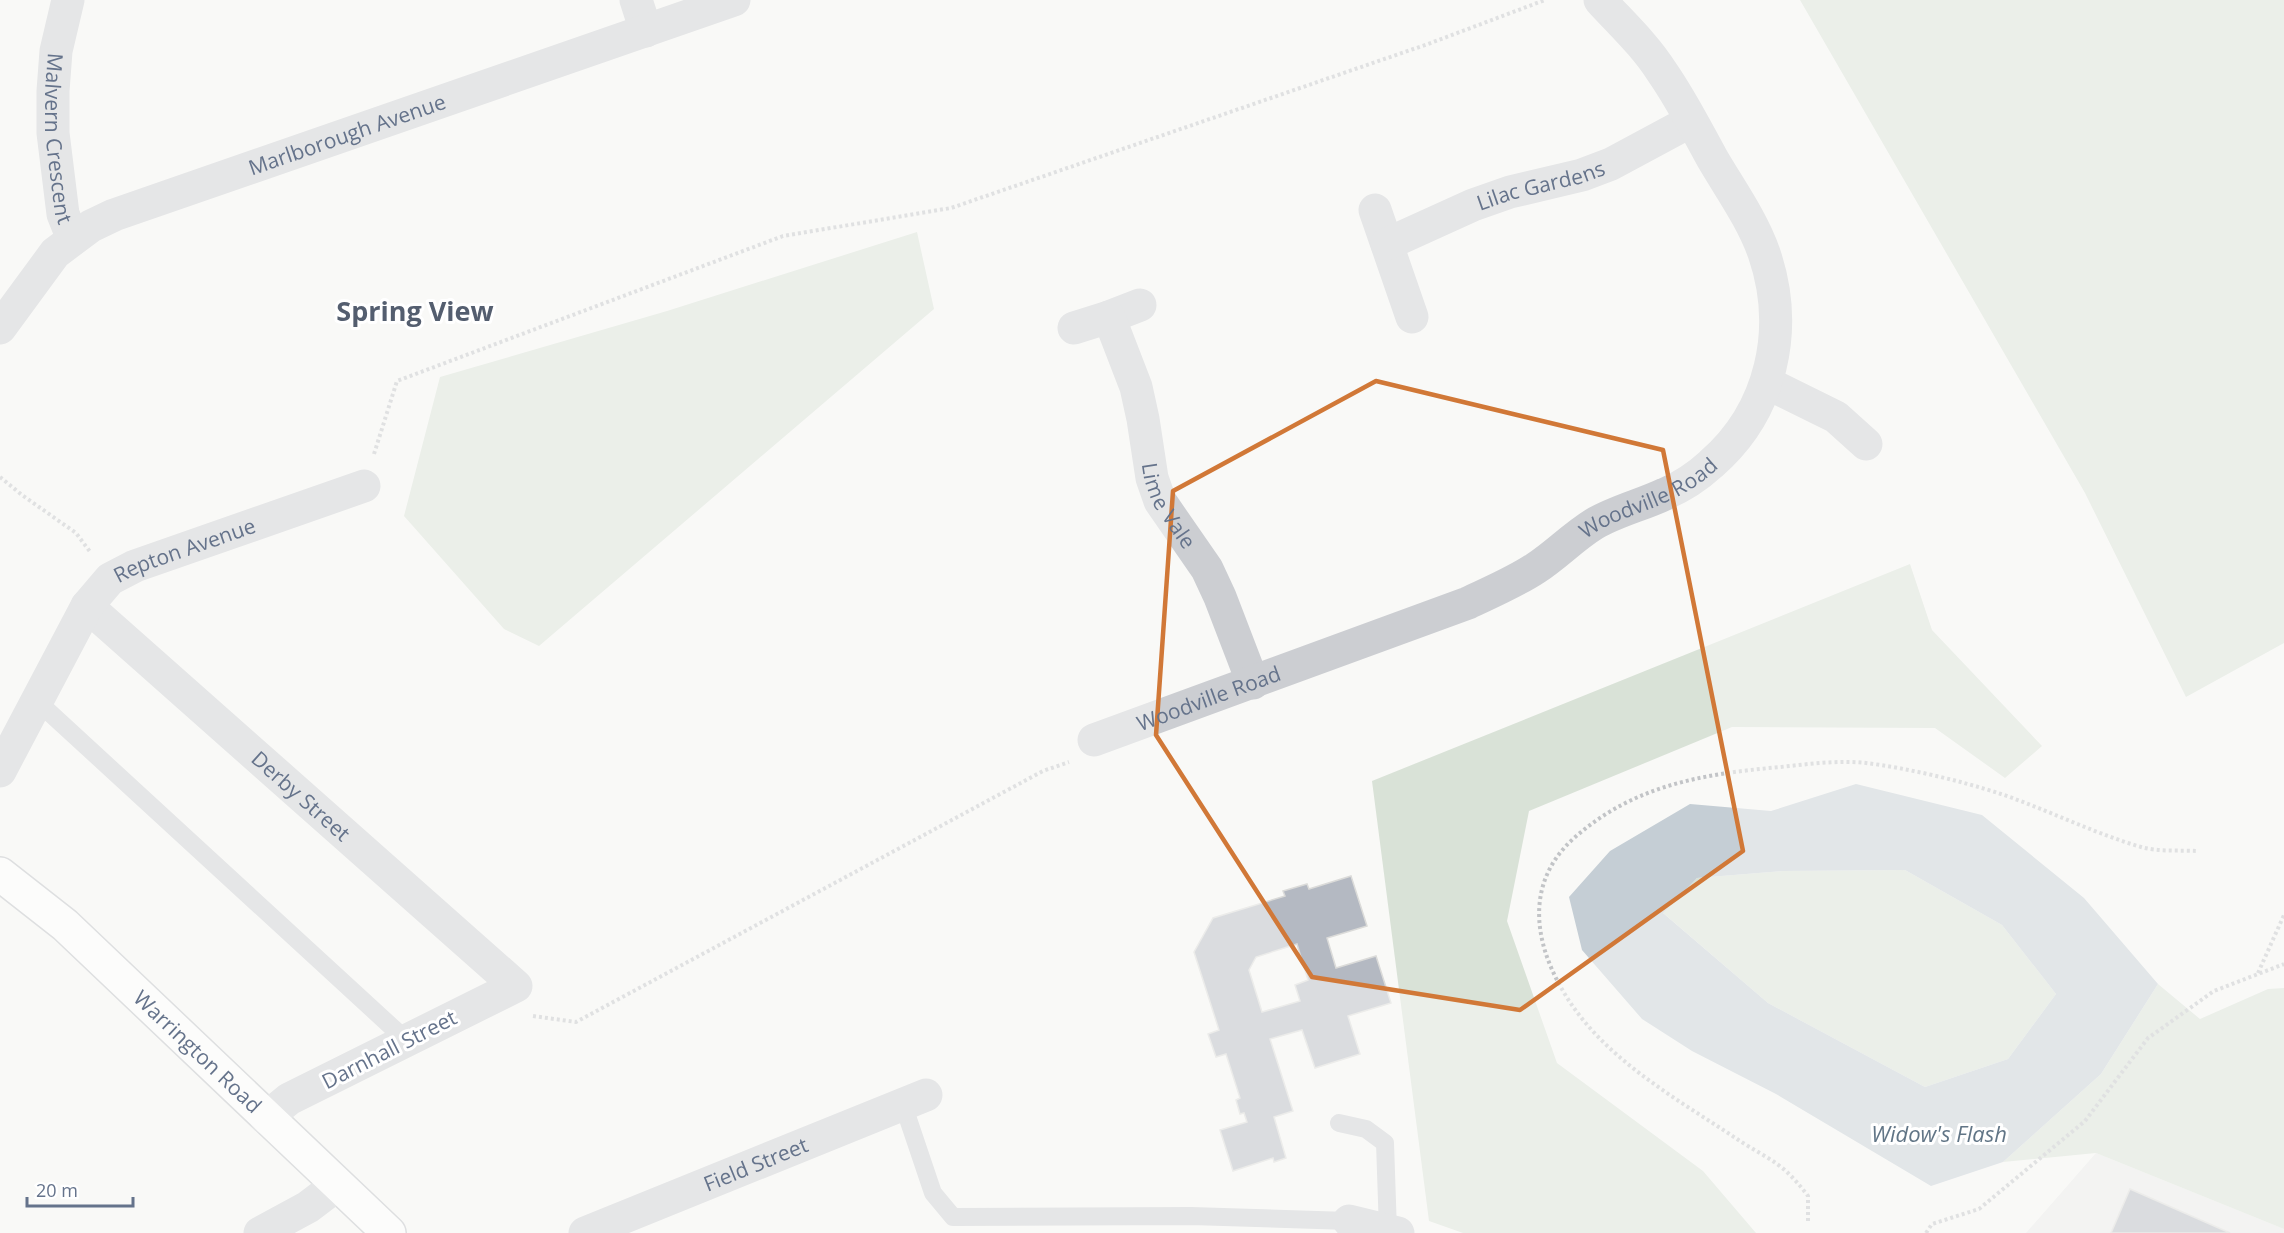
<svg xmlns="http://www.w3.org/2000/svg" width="2284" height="1233" font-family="'Open Sans',sans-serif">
<rect width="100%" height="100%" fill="#f9f9f7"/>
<path fill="#eaeaea" d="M2096,1153L2284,1229V1233H2026Z"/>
<path fill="#d9e2d7" d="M1800,0H2284V643L2186,697L2085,493Z
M917,232L934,309L539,646L504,629L404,516L440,377L667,311Z
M1910,564L1932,630L2042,746L2005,778L1935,728L1732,727L1529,811L1507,921L1557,1063L1703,1171L1756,1233H1463L1429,1221L1372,781Z
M1905,870L2002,925L2056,994L2008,1059L1925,1087L1768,1003L1662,912L1697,878L1783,871Z
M2158,984L2200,1019L2268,989L2284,988V1229L2096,1153L2003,1162L2101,1074Z"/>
<path fill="#c5ced5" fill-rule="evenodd" d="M1856,784L1982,815L2084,898L2158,984L2101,1074L2003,1162L1931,1186L1776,1094L1692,1051L1642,1019L1582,950L1569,897L1610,851L1690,804L1771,811ZM1905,870L2002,925L2056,994L2008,1059L1925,1087L1768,1003L1663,913L1697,878L1783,871Z"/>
<path fill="#b4b9c2" stroke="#dbdbd9" stroke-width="1.5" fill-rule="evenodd" d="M1351,876L1367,926L1327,938L1336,968L1376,956L1391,1003L1348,1016L1360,1054L1315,1068L1302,1030L1270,1039L1293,1111L1274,1117L1286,1158L1274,1162L1273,1158L1233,1171L1220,1130L1247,1122L1244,1113L1240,1114L1236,1100L1240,1098L1226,1054L1216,1057L1208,1034L1219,1030L1194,952L1213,918L1285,896L1283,891L1307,884L1309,889ZM1297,944L1308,980L1295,985L1300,1001L1262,1012L1249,970L1256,957Z
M2130,1189L2230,1233H2111Z"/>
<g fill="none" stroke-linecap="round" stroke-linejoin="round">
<g stroke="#bcbfc4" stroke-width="36">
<g id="primary">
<path id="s9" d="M0,874L65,925L389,1233"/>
</g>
</g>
<path stroke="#c2c4c7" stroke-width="4" stroke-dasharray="3 3" stroke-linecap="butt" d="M374,454L397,381L783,236L951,208L1428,44L1545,0
M0,477L22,495L76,533L91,553
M2258,973L2284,915
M533,1016L576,1022L1043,771L1069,762
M1808,1221V1196C1802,1188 1796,1181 1789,1174C1775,1160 1753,1150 1737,1139C1674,1097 1602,1058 1563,991C1533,940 1526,882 1573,839C1633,785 1703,774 1780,767C1809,764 1838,760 1866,763C1907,768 1962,781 2001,794C2048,810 2093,833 2141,847C2158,852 2180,850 2198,851
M1926,1233L1932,1224L1979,1209L2085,1121L2148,1038L2214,991L2284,964"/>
<path stroke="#ccced2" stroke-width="18" d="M37,701L406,1040
M903,1104L933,1193L953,1217L1191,1216L1349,1221
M1339,1123L1366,1129L1385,1143L1388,1231"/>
<g stroke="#ccced2" stroke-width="33">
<path id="s1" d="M68,0L56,51L53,91V133L63,214L73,239"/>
<path d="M636,0L646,31"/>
<path d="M1375,210L1412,317"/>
<path id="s2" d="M1387,244L1473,205L1510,192L1582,175L1611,164L1691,121"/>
<path d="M1109,317L1140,305"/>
<path id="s3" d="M0,328L55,253L91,226L114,215L734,0"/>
<path id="s4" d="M1074,328L1109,317L1136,387L1143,419L1152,478L1160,501L1207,569L1220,597L1253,683"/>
<path d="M1767,383L1836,417L1866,444"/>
<path id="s5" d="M87,606L516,986L289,1099L266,1118"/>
<path id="s6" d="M1094,740L1468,603C1491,592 1515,582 1536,568C1556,555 1573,537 1594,524C1616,511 1642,505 1665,494C1681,487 1698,476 1711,464C1772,411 1790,329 1764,253C1752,219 1730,189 1712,158C1696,129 1681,99 1662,72C1645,45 1621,23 1600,0"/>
<path id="s7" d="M0,771L87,606L110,579L135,566L364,486"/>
<path d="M1349,1221L1398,1233"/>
<path d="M260,1233L308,1207L337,1185"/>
<path id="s8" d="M585,1233L926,1095"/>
</g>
<use href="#primary" stroke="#fff" stroke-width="33"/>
</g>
<path d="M0 0H2284V1233H0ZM1376,381L1663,450L1743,851L1520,1010L1312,977L1156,735L1173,491Z" fill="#f9f9f7" fill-opacity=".55" fill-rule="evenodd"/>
<path fill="none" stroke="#d17837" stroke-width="4.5" stroke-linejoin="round" d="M1376,381L1663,450L1743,851L1520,1010L1312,977L1156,735L1173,491Z"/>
<g text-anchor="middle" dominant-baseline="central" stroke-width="6" stroke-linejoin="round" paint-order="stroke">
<g font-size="21" fill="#65738b" stroke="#fff">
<text stroke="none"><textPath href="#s3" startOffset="410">Marlborough Avenue</textPath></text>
<text stroke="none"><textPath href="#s1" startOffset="140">Malvern Crescent</textPath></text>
<text stroke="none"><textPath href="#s2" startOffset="165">Lilac Gardens</textPath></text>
<text stroke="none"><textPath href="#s6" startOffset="608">Woodville Road</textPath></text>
<text stroke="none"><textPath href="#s4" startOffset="236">Lime Vale</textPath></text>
<text stroke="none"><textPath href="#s7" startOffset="302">Repton Avenue</textPath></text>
<text stroke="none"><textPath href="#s6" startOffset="122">Woodville Road</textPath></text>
<text stroke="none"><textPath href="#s5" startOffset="286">Derby Street</textPath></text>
<text transform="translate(389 1049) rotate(-27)">Darnhall Street</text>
<text stroke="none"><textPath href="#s9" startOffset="266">Warrington Road</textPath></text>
<text stroke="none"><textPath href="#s8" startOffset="184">Field Street</textPath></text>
</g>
<g font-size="22" font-style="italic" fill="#617586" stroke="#fff">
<text x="1939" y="1133">Widow's Flash</text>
</g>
<g font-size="27" font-weight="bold" fill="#545e6f" stroke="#fff">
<text x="415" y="310">Spring View</text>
</g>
</g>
<path d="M27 1197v9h106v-9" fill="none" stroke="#65738b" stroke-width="3"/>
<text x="36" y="1197" font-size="18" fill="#65738b" stroke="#ffffff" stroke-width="4.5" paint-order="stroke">20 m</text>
</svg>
